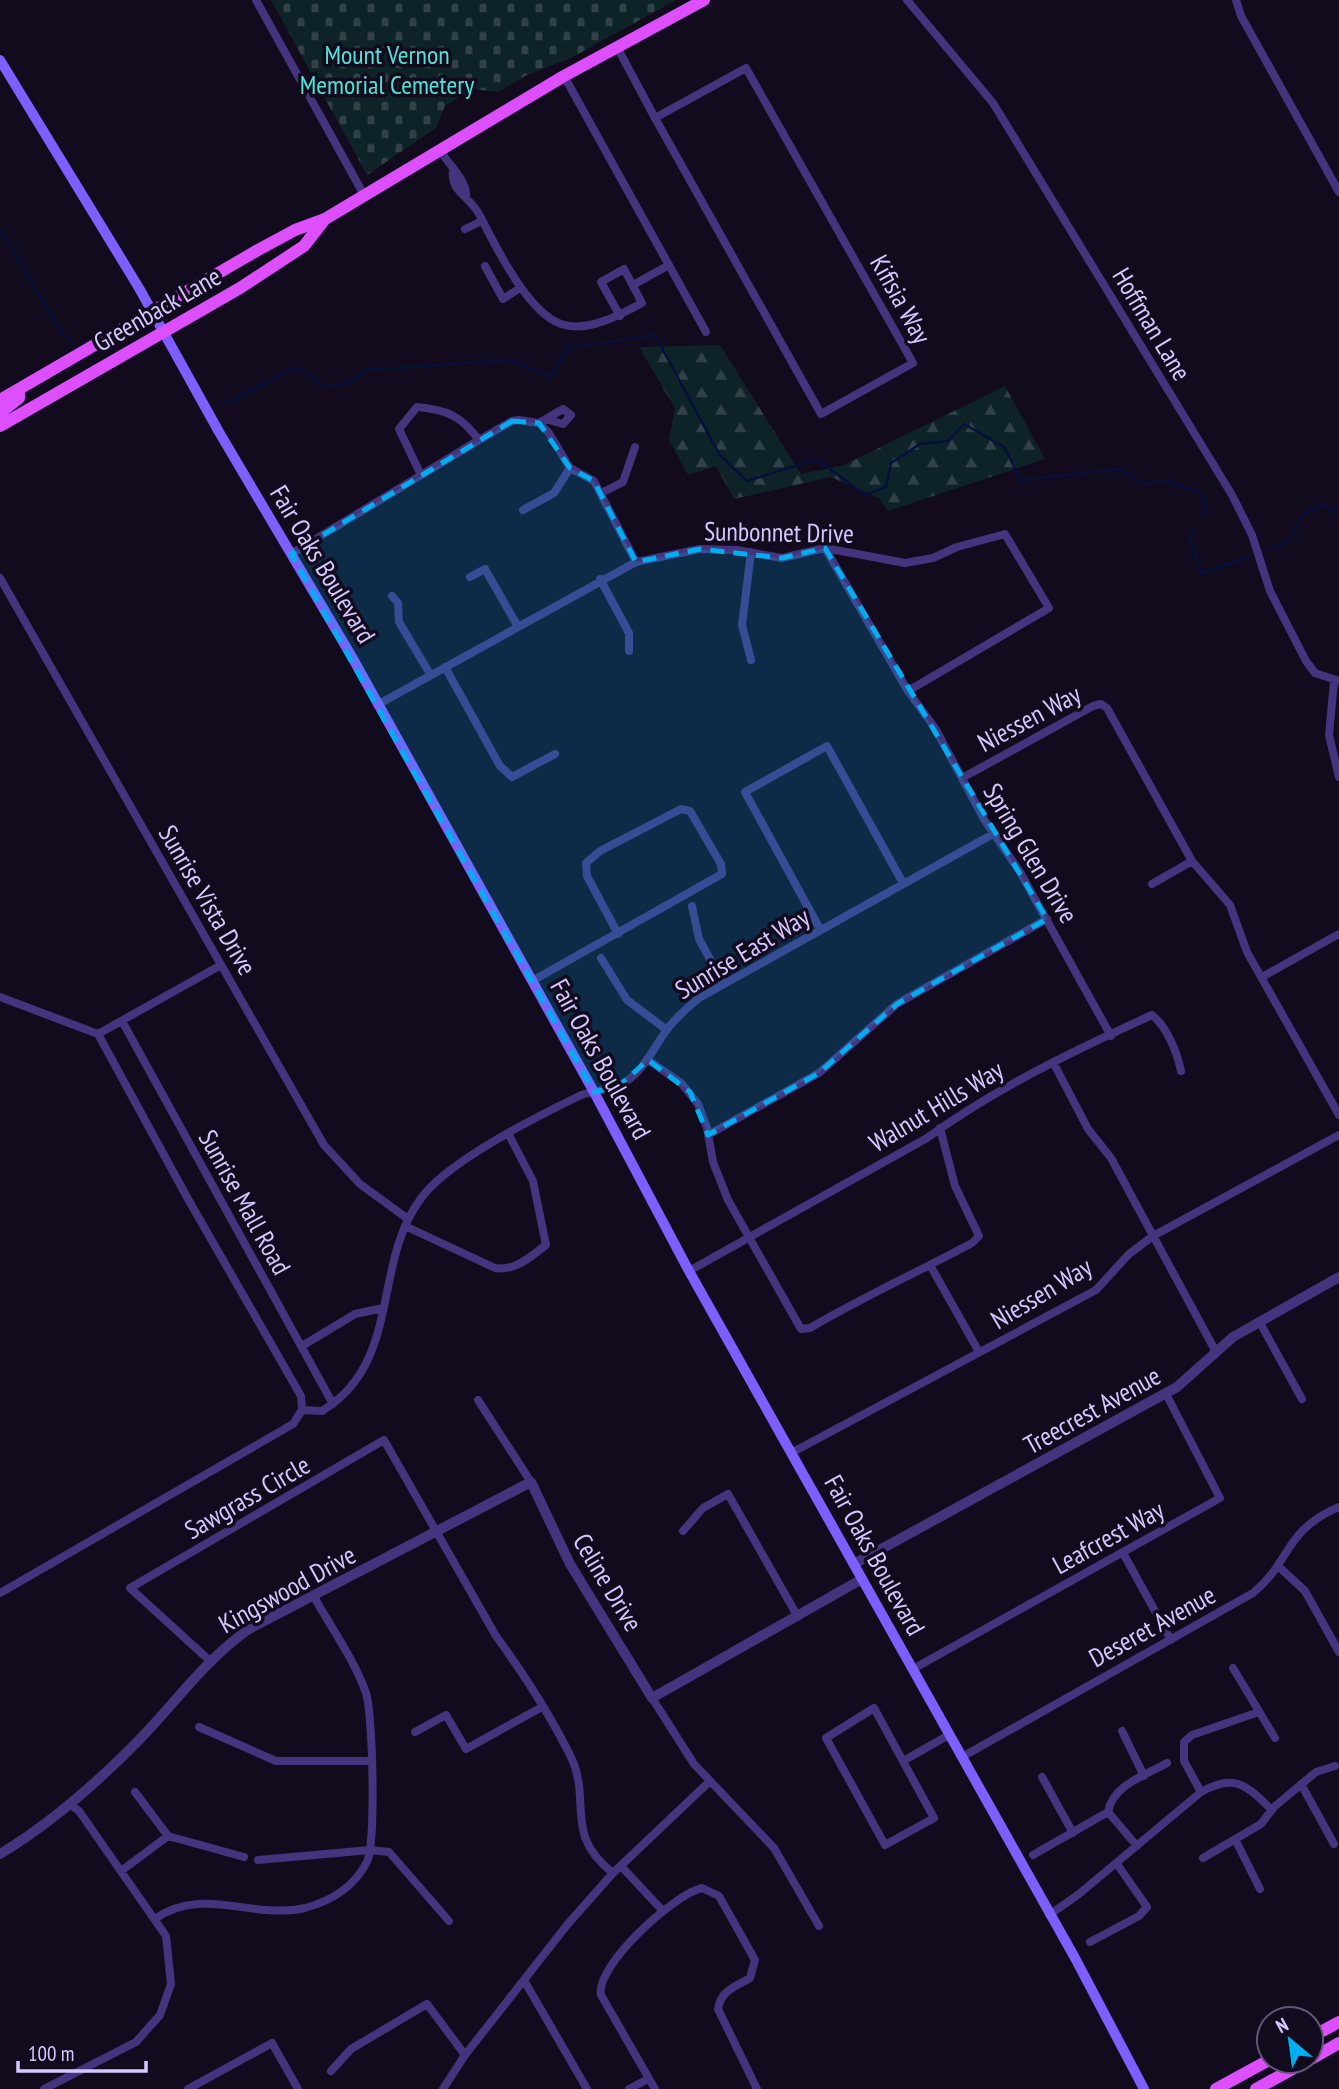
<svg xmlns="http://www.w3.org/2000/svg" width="1339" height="2089" font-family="'PT Sans Narrow',sans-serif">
<defs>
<pattern id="forest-firs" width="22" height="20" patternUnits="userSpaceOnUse" patternTransform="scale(1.75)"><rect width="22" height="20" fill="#0e2327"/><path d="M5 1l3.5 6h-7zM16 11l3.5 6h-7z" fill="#304147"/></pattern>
<pattern id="cemetery-stones" width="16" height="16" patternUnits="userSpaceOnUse" patternTransform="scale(1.75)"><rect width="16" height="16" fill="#0e2327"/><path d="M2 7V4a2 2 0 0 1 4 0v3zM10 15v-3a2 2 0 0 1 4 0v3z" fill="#304147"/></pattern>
</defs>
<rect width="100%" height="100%" fill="#110b1d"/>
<path fill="url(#forest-firs)" d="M720,345L801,474L844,465L1005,386L1045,459L888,511L879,498L831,477L734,499L716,466L688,475L669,440L675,408L639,347Z"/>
<path fill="url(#cemetery-stones)" d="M271,0H676L571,58L527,75L498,92L473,89L445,106L436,128L367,175Z"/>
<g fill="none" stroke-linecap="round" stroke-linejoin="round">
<path stroke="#07103a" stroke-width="2.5" d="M0,230L63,334L73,344
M227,404L296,367L326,387L348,383L366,370L511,360L550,377L568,348L655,335L719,454L747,481L817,459L864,495L886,487L891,463L920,444L948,441L964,424L1004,447L1021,480L1119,469L1145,484L1165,480L1199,492L1207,508L1200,517
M1194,529L1190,540L1201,574L1251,556
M1269,549L1288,542L1303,514L1324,505L1339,512"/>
<path stroke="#44347e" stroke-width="8" d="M256,0L364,195
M907,0L993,103L1232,495L1252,535L1270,591L1306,661L1315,673L1339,681
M1236,0L1241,16L1339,192
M617,47L655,118
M746,68L913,363L821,414L655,118Z
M564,76L706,332
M439,149C448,164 467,180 466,196
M453,171C450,191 470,197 479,214C495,245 527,312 561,324C587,333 620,315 642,303L624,269L601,282L620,316
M465,229L482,221
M485,266L503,299L520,288
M633,285L669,265
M539,423L563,409L571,415L563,424L546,419
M421,475L399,429L417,407C447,410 460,415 479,440
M601,493L623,482L635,447
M523,510L554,493L570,468
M825,548L908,691L935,728L984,819L1020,872L1111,1036
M291,554L479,440L512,421L519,420L539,423L549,433L570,468L594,481L636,562
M470,577L485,569L517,625
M0,578L324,1145L360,1184L408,1219
M600,579L629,633V651
M392,596L398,603L399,622L430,674
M751,660L742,625L751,552
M445,667L500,766L512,777L555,754
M1334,681L1329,735L1339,777
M377,705L636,562L700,549L737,550L782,558L825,548L905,563L933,558L957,547L1005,534L1049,608L908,691
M962,778L1093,706L1101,704L1107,708L1192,861L1230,905L1247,952L1339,1115
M1152,884L1192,861
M692,906L699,939L723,983
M820,929L745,792L827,746L903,883
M601,958L627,1000L667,1030
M1262,977L1339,934
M532,981L722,874L721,864L690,811L681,809L600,851L586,863L587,876L618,934
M0,997L98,1034L188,1199L301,1396L302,1410L293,1424L0,1593
M122,1021L333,1404
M98,1034L221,965
M648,1060L681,1083L698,1104L707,1128L713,1162L728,1200L801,1329L810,1328C863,1297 918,1272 972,1243L979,1236L955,1186L940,1128
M1053,1062L1088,1129L1111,1158L1216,1352
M708,1135L819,1073L897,1004L1047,919
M405,1226L495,1268C516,1271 530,1257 546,1245L533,1181L509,1135
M930,1265L979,1352
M689,1271L927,1138C996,1088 1075,1050 1152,1015C1167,1027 1177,1052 1181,1071
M1259,1321L1302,1399
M302,1346L355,1314L383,1308
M478,1400L531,1482
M302,1410L322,1411C403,1362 371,1263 422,1197C448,1162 536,1117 577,1097C593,1089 611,1092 627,1081C645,1068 653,1049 666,1031C675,1018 687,1008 699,998L993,834
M791,1453L1096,1290L1129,1254L1153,1236L1339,1135
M683,1531L703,1508L728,1494L798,1617
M1123,1553L1171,1640
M1278,1566L1305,1591L1339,1652
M209,1660L130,1588L384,1440L496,1636C523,1673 549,1713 570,1755C593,1801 562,1833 613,1873
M1233,1668L1275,1738
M913,1669L1220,1498L1166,1394
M652,1698L694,1764L774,1848L819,1926
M874,1708L934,1818L885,1845L826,1738Z
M199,1727L276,1761H372
M1122,1731L1144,1776
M415,1732L446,1715L466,1749L542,1707
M962,1757L1253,1593C1292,1561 1283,1531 1339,1507
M903,1761L949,1735
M1042,1777L1073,1833
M1301,1784L1334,1844
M135,1792L168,1836L244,1857
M1201,1792L1184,1761V1742L1192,1735L1259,1712
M1235,1839L1260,1889
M1137,1846L1108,1812C1113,1785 1144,1776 1167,1763
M1033,1855L1108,1812
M1203,1858L1261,1824L1274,1807L1316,1772L1335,1766
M258,1860L370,1850L389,1852L449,1921
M621,1866L662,1910
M121,1871L168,1836
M1049,1915L1079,1894L1201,1792C1235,1773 1246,1785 1272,1810
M155,1919C201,1885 253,1920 305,1908C331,1901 354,1887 367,1862C376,1844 373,1715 366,1693C354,1659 330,1626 313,1595
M1090,1942L1139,1916L1147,1907L1117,1864
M525,1982L587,2089
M331,2071L351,2049L427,2004L465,2055
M44,2089L136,2042L160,2015L171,1984L166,1936L79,1811L71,1805
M188,2089L272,2043L298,2089
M443,2089L465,2055L567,1925L613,1873L709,1782
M629,2089L648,2079
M655,2089L601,1995C595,1966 674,1894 702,1888L719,1896L755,1960L750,1978C735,1987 721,1990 718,2009L757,2089"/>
<path stroke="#44347e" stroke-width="10" d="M854,1564L1177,1387L1233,1337L1339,1277
M0,1854C53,1822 97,1783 140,1739C177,1701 205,1660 249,1629L531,1482L570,1564L652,1698L862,1579"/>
<path stroke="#7f5eff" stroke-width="10" d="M0,60L139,288L219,432L352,657L594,1092L689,1271L1075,1958L1144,2089"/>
<path stroke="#dd4eff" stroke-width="12" d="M0,400L258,250L295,230L325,219L564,76L704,0
M0,413L19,398V390
M0,426L240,288L304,246L325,219
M1311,2037L1339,2022
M1311,2059L1339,2043
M1216,2089L1269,2060
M1256,2089L1307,2061"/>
</g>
<path fill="#00aef2" fill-opacity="0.2" stroke="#00aef2" stroke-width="5" stroke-dasharray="14 9" stroke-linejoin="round" d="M512,421L539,423L570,468L594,481L636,562L700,549L782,558L825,548L1047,919L897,1004L819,1073L708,1135L690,1092L648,1060L619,1086L594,1092L291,554Z"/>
<g text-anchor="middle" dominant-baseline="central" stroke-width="7" stroke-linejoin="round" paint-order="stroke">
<g font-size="26" fill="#50e1d7" stroke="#110b1d">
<text x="387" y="54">Mount Vernon<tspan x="387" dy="30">Memorial Cemetery</tspan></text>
</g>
<g font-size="26" fill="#d7c7ff" stroke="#110b1d">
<text transform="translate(901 299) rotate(61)">Kifisia Way</text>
<text transform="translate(157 309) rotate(-30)">Greenback Lane</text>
<text transform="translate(1152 324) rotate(59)">Hoffman Lane</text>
<text transform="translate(779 532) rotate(1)">Sunbonnet Drive</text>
<text transform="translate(323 564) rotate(59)">Fair Oaks Boulevard</text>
<text transform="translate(1029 718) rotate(-28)">Niessen Way</text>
<text transform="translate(1031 853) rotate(59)">Spring Glen Drive</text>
<text transform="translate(208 900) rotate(60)">Sunrise Vista Drive</text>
<text transform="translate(742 953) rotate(-31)">Sunrise East Way</text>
<text transform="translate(601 1059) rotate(61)">Fair Oaks Boulevard</text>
<text transform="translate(936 1106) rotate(-31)">Walnut Hills Way</text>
<text transform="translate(245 1202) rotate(61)">Sunrise Mall Road</text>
<text transform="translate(1041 1293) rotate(-31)">Niessen Way</text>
<text transform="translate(1092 1410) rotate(-29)">Treecrest Avenue</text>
<text transform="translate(247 1497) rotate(-30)">Sawgrass Circle</text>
<text transform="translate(1108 1537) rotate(-29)">Leafcrest Way</text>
<text transform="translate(875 1555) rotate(61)">Fair Oaks Boulevard</text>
<text transform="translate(608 1582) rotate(59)">Celine Drive</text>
<text transform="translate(287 1589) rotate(-29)">Kingswood Drive</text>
<text transform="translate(1152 1626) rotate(-29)">Deseret Avenue</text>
</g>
</g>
<g transform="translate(1290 2040) rotate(331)"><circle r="33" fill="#110b1d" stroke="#605677" stroke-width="2"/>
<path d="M0-5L12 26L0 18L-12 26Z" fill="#00aef2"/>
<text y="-10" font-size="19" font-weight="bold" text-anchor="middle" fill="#d7c7ff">N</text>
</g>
<path d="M18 2061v10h128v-10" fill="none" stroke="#d7c7ff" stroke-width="3.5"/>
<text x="28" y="2061" font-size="21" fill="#d7c7ff" stroke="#110b1d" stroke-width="5" paint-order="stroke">100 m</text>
</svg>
